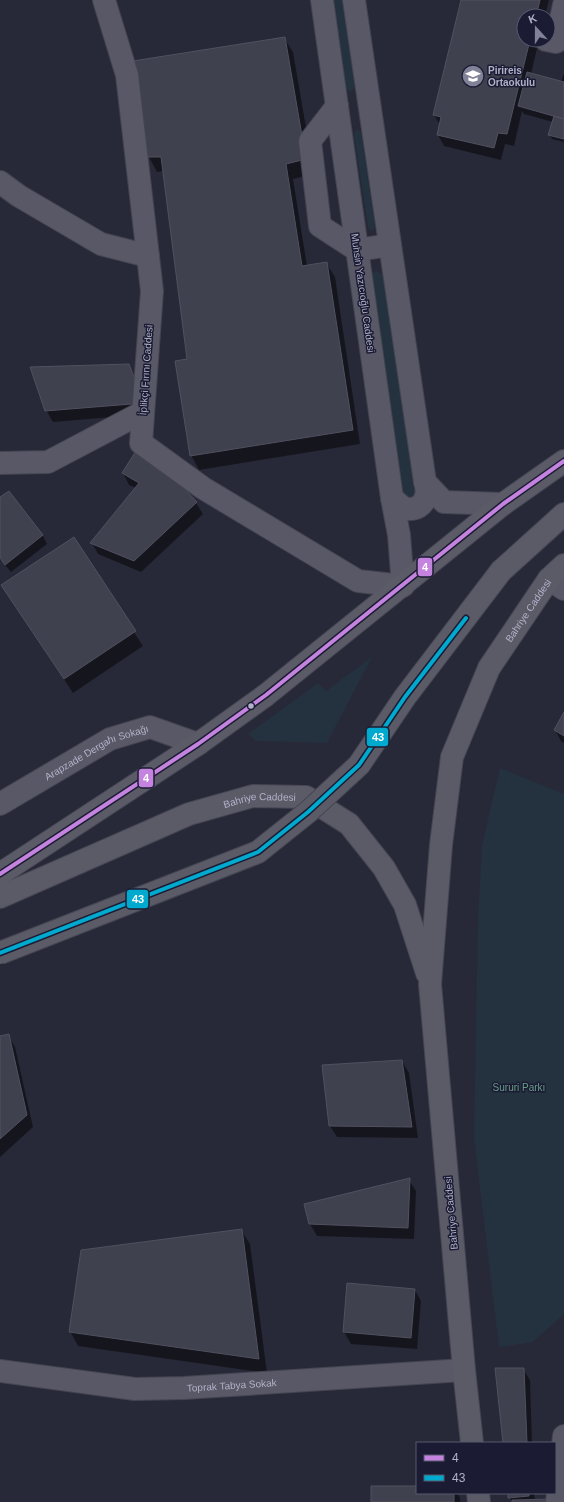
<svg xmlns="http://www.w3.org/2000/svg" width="564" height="1502" font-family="Helvetica,sans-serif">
<rect width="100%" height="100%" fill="#282938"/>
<path fill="#24313f" d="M331,0H344L357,85L351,92L344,88Z
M357,129L361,133L375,226L372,232L368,226L354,134Z
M376,271L384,275L416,494L410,502L403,497L371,274Z
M372,657L327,743L256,741L248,734L318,683L326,691Z
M500,768L564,794V1314L533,1342L499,1347L474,1138L478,918L482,845Z"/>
<path fill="#0007" d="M462,0H549L545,16H524V40H539L531,74L561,82L564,73V142L552,139L550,135L553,122L524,114L522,111L514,146L505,144L501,160L444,146L438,135L440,125L434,115Z
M284,38L293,52L314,174L293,179L307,266L326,263L335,277L360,444L199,470L191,455L188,360L164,171L157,172L149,157L134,62Z
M129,365L135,377L150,414L53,422L46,410Z
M123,473L196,503L203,514L141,572L98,554L92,543L136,488L129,485Z
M8,492L43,536L47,544L11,572L0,559V499Z
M73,539L143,646L73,693L11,599Z
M564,714V743L561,741L555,730Z
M8,1035L15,1047L33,1127L0,1157V1037Z
M402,1061L409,1073L418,1138L337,1137L330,1126Z
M409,1180L416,1191L414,1239L317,1236L310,1224Z
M241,1230L250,1244L267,1373L78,1346L70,1331Z
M415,1290L421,1301L417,1349L351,1344L344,1332Z
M523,1369L530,1380L532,1443H504Z
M417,1487V1493H457L460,1498V1502H372Z
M509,1493H534L535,1501L512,1502Z"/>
<path fill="#40414e" stroke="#505060" d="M461,0H540L536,16H524V40H530L507,134L498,133L494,148L437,135L441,117L433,115Z
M285,37L306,159L286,164L302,266L327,262L353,430L190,456L175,361L187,359L161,157H148L133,61Z
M527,72L564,82V119L518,106Z
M554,116L564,119V139L548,135Z
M129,364L144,403L45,411L30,367Z
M141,443L197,502L134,561L90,543L139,483L122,473Z
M9,491L43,535L5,565L0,558V497Z
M74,537L136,631L64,679L1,585Z
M564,712V736L554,730Z
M9,1034L27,1115L0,1139V1036Z
M402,1060L412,1127L329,1126L322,1065Z
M410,1178L408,1228L309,1224L304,1204Z
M242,1229L259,1359L69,1332L81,1250Z
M347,1283L415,1289L411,1338L343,1332Z
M495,1368H524L527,1443H503Z
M371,1486H417V1493H454V1502H371Z
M508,1493H529V1496L508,1498Z
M554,1499L553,1502H512V1500Z"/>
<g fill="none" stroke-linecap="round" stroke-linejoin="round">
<g stroke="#444551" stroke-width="24">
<g id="minor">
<path d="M104,0L127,75L152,291L141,443L203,488L358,581L403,586L399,535L392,498L322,0"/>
<path d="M354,0L425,482L444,502L503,504"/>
<path d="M546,40L556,42L564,5"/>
<path d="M337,106L310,141L320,226L357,250L390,245"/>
<path d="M0,182L19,196L101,244L148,256"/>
<path d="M0,463L48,462L143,412"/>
<path d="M392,498C397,502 402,508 408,509C425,510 429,494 425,482"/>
<path d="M549,579L564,589"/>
<path id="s1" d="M0,804L110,739L150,727L198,744"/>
<path id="s2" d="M0,1371L135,1389L184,1388L464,1370"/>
<path d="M557,1502L564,1436"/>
</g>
</g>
<g stroke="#454654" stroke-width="24">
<g id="major">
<path d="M501,571L564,514"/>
<path d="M0,874L198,744L266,695L503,504L564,461"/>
<path id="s3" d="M0,897L189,814L253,796L306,797L349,824L384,868L405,905L427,973"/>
<path id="s4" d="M472,1443L464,1370L430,984L441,845L452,757L489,668L549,579L564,565"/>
<path d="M478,1493L479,1502"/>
</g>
</g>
<use href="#minor" stroke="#585866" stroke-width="22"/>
<use href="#major" stroke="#5b5b68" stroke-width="22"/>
<g stroke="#454654" stroke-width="24" stroke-linecap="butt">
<path id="major-bridge" d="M0,953L258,852L308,812L359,765L405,697L501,571"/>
</g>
<use href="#major-bridge" stroke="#5b5b68" stroke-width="22"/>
<g stroke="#1b1c33" stroke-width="7">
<path id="bus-1" d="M0,874L198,744L266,695L503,504L564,461"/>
</g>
<g stroke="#1b1c33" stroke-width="7">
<path id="bus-2" d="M0,953L258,852L308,812L359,765L405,697L466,618"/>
</g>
<use href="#bus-1" stroke="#c483df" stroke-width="4"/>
<use href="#bus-2" stroke="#00a9ce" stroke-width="4"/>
</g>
<defs>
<g id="school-disc" transform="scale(1.15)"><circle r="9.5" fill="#818197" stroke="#1b1c33"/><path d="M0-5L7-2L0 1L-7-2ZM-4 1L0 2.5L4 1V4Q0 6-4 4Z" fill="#fff"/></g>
</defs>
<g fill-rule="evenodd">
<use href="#school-disc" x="473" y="76"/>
</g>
<circle fill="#b1b1ca" stroke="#1b1c33" stroke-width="1.5" cx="251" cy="706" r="3.5"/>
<g text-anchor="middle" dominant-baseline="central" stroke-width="3" stroke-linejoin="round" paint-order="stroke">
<g font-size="10" font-weight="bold" fill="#b1b1ca" stroke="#1b1c33" text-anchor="start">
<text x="488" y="70">Pirireis<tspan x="488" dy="12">Ortaokulu</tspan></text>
</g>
<g font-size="10" fill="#b1b1ca" stroke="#1b1c33">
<text transform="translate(363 293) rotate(82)">Muhsin Yazıcıoğlu Caddesi</text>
<text transform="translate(146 370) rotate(-86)">İplikçi Fırını Caddesi</text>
<text stroke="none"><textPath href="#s4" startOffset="855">Bahriye Caddesi</textPath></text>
<text stroke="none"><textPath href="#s1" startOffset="110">Arapzade Dergahı Sokağı</textPath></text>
<text stroke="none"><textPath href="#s3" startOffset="279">Bahriye Caddesi</textPath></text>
<text transform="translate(451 1213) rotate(-95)">Bahriye Caddesi</text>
<text stroke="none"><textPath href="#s2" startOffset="233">Toprak Tabya Sokak</textPath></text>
</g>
<g font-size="10" fill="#669d87" stroke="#1b1c33">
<text x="519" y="1087">Sururi Parkı</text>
</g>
</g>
<g stroke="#1b1c33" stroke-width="1.5">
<rect x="417" y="557" width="16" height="20" rx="4" fill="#c483df"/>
<rect x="366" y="727" width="23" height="20" rx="4" fill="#00a9ce"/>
<rect x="138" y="768" width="16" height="20" rx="4" fill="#c483df"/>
<rect x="126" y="889" width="23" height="20" rx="4" fill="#00a9ce"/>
</g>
<g font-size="11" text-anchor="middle" font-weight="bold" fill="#fff">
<text x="425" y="571">4</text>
<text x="378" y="741">43</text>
<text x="146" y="782">4</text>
<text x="138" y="903">43</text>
</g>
<rect x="416" y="1442" width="140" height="52" fill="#1b1c33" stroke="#57586f"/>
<rect x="424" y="1455" width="20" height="6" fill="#c483df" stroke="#57586f"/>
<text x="452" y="1462" font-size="12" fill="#b1b1ca">4</text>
<rect x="424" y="1475" width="20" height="6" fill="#00a9ce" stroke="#57586f"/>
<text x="452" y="1482" font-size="12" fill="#b1b1ca">43</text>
<g transform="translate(536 28) rotate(339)"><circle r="19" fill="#1b1c33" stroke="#57586f"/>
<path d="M0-3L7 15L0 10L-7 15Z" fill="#818197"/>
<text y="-6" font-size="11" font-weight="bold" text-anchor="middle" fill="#b1b1ca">K</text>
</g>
</svg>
